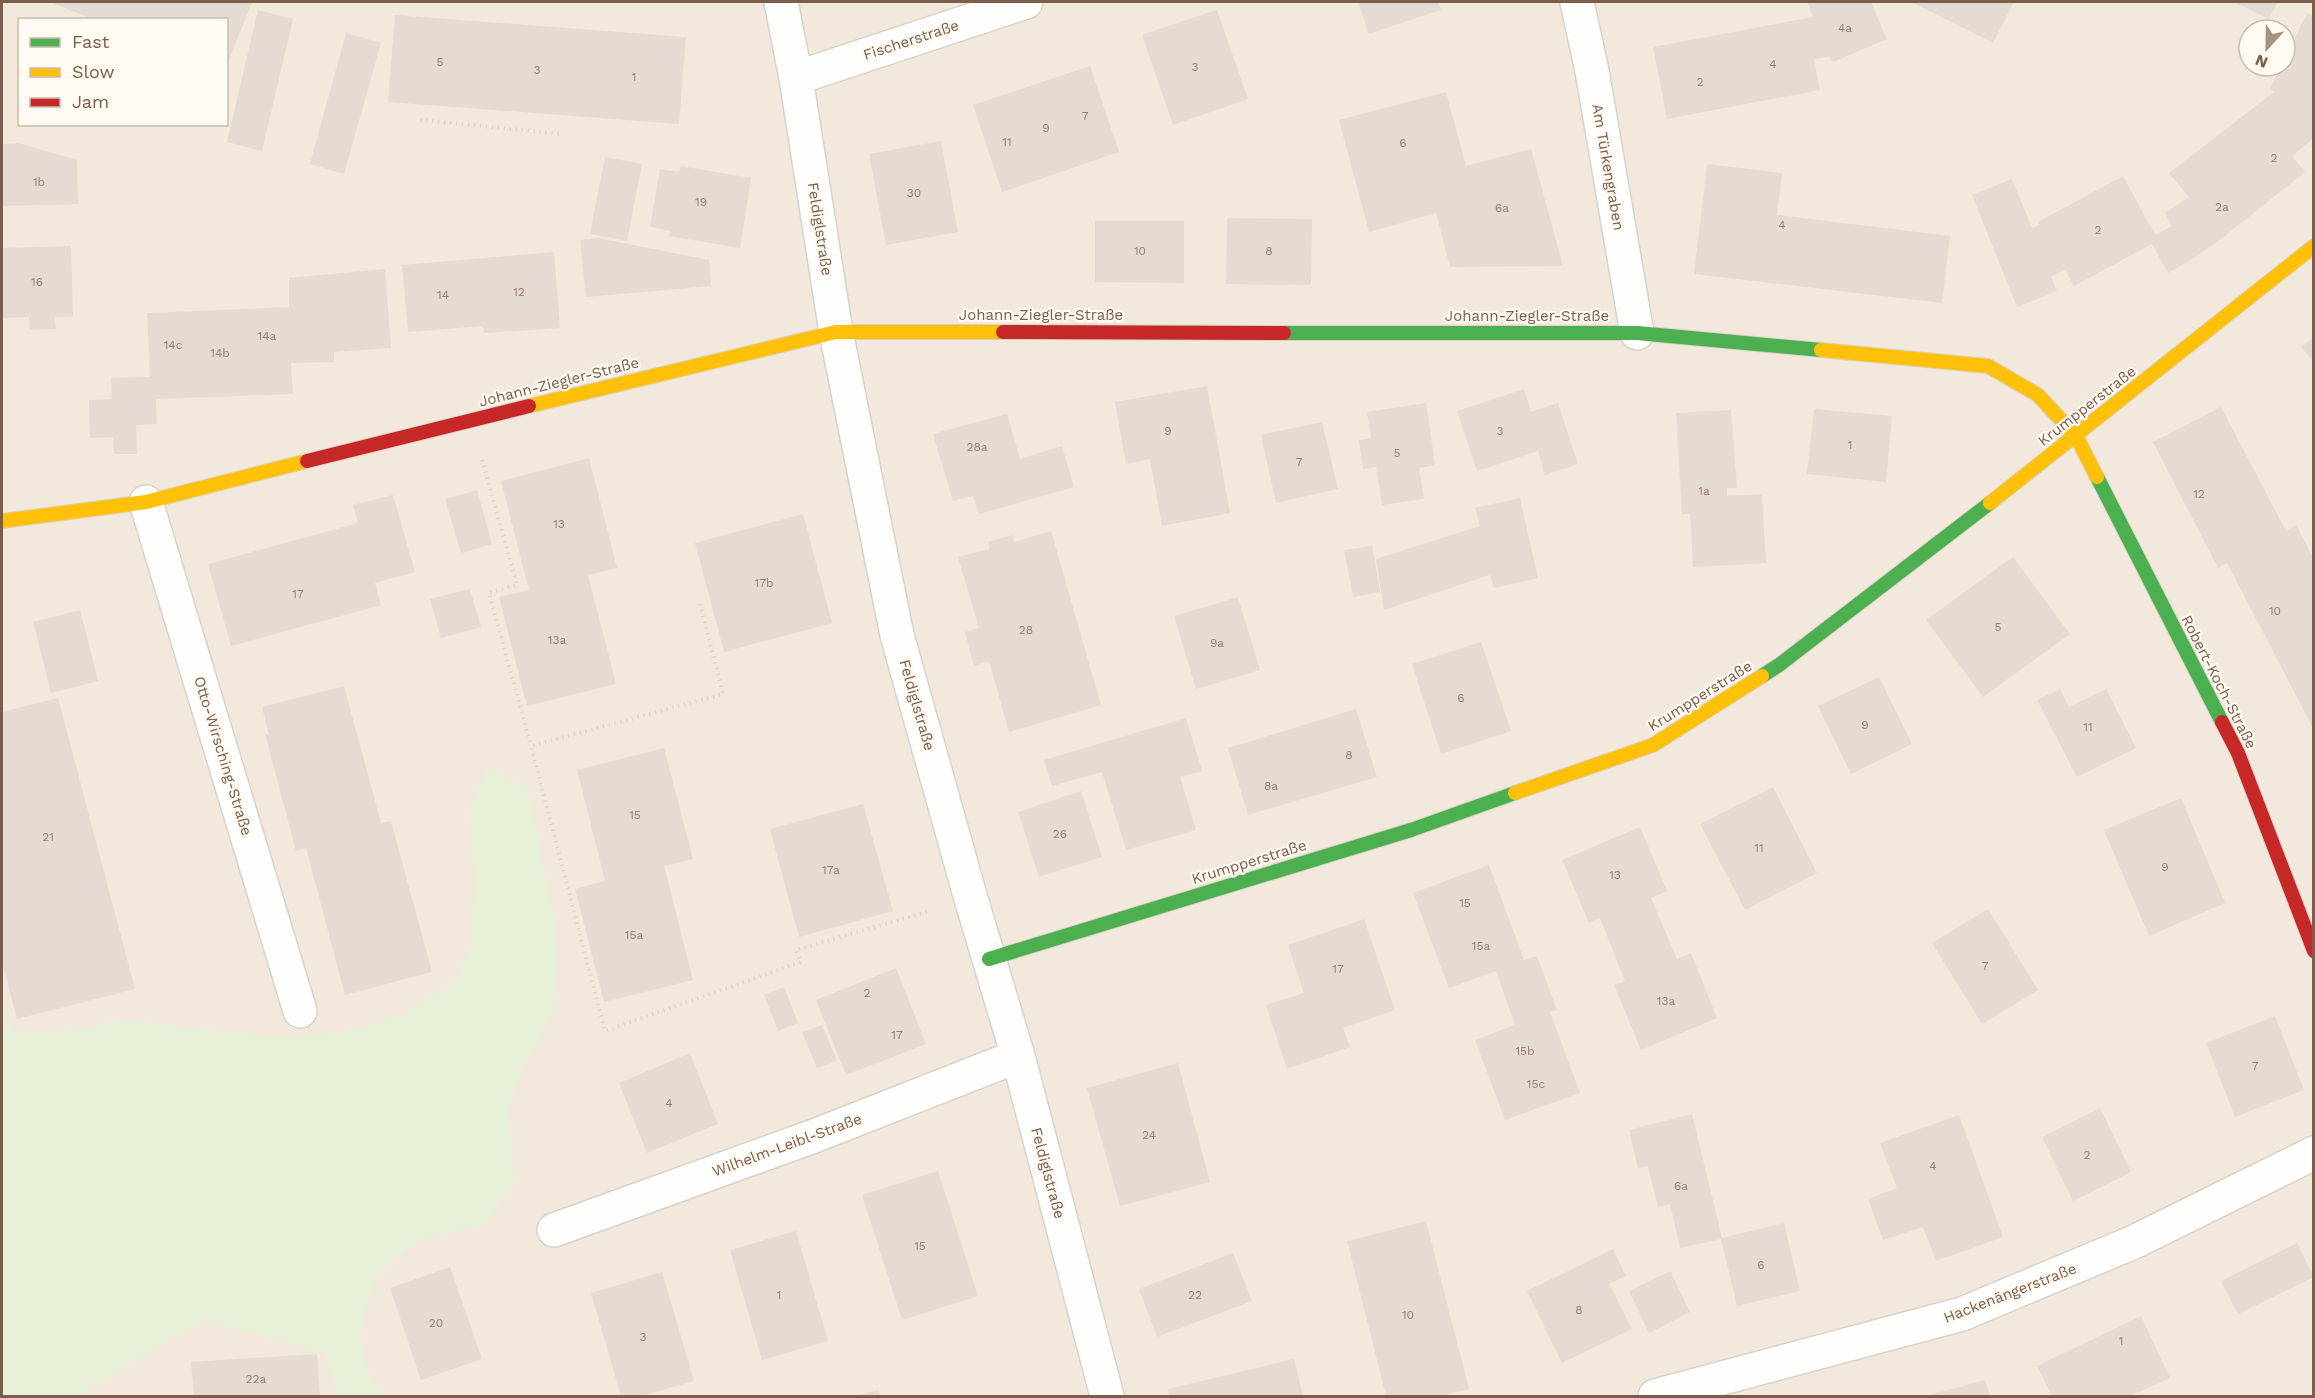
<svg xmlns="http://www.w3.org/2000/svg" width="2315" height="1398" font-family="'Work Sans',sans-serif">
<rect width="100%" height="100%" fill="#faf5ee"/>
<path fill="#f3e8dc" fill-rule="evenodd" d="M2,2H2313V1396H2ZM20,20H226V124H20ZM2249,30H2285V66H2249Z"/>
<path fill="#e6f1d8" d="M487,768L528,790L553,913L557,968L551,1015L521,1071L510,1103L513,1185L484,1224L420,1239L378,1273L368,1299L360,1336L367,1370L380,1396H339L325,1355L285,1342L206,1321L151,1350L89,1389L81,1396H2V1015L13,1033L59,1032L127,1020L211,1031L287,1037L342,1033L395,1017L453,985L472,945L474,878L471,808Z"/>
<path fill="#e5dbd3" d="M50,2H252L227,65L226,20H95Z
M1358,2H1438L1441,10L1369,34Z
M1807,2H1871L1887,39L1833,62L1830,57L1814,59L1820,90L1667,119L1653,47L1813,17Z
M1911,2H2014L1993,43Z
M2234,2H2278L2269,19Z
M258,10L293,19L262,151L227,142Z
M1217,10L1248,99L1173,125L1142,35Z
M2307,13L2314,17V106L2311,110L2314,112V138L2292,156L2305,172L2221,239L2191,260L2168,273L2152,244L2074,286L2065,270L2051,277L2057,291L2017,307L1972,195L2012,179L2032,228L2040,225L2038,222L2123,176L2155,235L2172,226L2165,213L2189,197L2169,173L2274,92L2270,89L2281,66H2285V58Z
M395,15L686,37L679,124L388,102Z
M346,33L381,43L344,174L310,164Z
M1090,66L1119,152L1002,192L973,105Z
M1446,92L1466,166L1531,149L1563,266L1450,267L1436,213L1369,232L1339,120Z
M941,141L958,232L886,245L869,154Z
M18,143L77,160L78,204L2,206V144Z
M605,157L642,164L627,241L590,234Z
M1707,164L1782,173L1777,215L1950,236L1942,303L1694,274Z
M681,166L751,178L740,248L669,236L670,231L650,227L660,169L679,172Z
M1227,218L1312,219L1311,285L1226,284Z
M1095,221H1184V283L1095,282Z
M598,238L709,260L711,286L586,297L580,240Z
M71,246L73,316L55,317L56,329L29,330V317L2,318V248Z
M554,252L560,328L484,333L483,326L408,332L402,265Z
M385,269L391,348L334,352V362L291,363L293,394L156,399L157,424L136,425L137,454H114L113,437L90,438L89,400L112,399L111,378L150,377L147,313L289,307V278Z
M2314,337V363L2301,347Z
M1207,386L1230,513L1162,526L1150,459L1126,464L1115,402Z
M1524,389L1531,412L1558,403L1578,464L1545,475L1538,451L1477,471L1457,411Z
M1426,403L1435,465L1419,468L1424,499L1382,505L1376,467L1363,469L1359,440L1371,438L1367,412Z
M2221,407L2286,531L2296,525L2314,559V730L2227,563L2218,568L2153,442Z
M1814,409L1892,416L1886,482L1807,474Z
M1731,410L1737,488H1727V496L1762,494L1766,563L1693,567L1690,514H1682L1676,413Z
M1007,414L1020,459L1062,446L1074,487L979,514L973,496L953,501L933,434Z
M1322,422L1338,489L1276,503L1261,435Z
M589,458L617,568L588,575L616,684L527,706L499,597L529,590L501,481Z
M477,490L492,544L461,553L445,499Z
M393,495L415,572L375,583L381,605L231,646L208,564L358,523L353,505Z
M1520,498L1538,578L1494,588L1490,575L1384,610L1376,559L1480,526L1475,508Z
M803,514L832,623L724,652L695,543Z
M1051,531L1101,705L1009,732L989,661L974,666L965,632L979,628L958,557L990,549L988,542L1013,535L1014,542Z
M1372,546L1380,592L1353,597L1344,550Z
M2013,557L2070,634L1983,697L1926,620Z
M470,589L481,627L441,638L430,599Z
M1238,597L1260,670L1196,689L1174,616Z
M80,610L98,681L51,693L33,622Z
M1481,642L1511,731L1441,754L1412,664Z
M1879,677L1912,744L1851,774L1818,706Z
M344,686L381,823L391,821L432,972L345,995L306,848L296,851L265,734H269L262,707Z
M2060,689L2069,707L2106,689L2136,748L2077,777L2037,700Z
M58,698L135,989L17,1019L2,962V712Z
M1356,709L1377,777L1248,815L1228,748Z
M1186,718L1202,771L1180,777L1196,830L1126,850L1102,772L1052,786L1044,760Z
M664,748L693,859L664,866L693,980L604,1002L575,889L605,881L577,770Z
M1773,787L1817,873L1745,910L1700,824Z
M1081,791L1102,857L1039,877L1018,812Z
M2181,798L2225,903L2149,936L2104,830Z
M863,804L893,911L799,937L770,829Z
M1640,827L1667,891L1651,898L1677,959L1691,953L1717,1018L1641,1050L1614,985L1625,981L1600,918L1589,923L1562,860Z
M1489,865L1524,960L1537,956L1557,1010L1550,1012L1580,1093L1505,1120L1475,1040L1515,1025L1496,971L1449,988L1413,893Z
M1988,909L2038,990L1982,1024L1932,943Z
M1364,919L1395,1010L1343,1028L1350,1047L1287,1069L1266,1005L1304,993L1288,945Z
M896,968L926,1044L846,1075L816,1000Z
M784,987L798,1023L778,1031L764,995Z
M2275,1016L2304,1090L2235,1117L2206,1043Z
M822,1025L837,1061L817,1068L802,1032Z
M690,1053L718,1124L647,1153L619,1083Z
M1178,1063L1210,1182L1120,1206L1087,1088Z
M2100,1108L2131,1172L2073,1201L2042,1137Z
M1692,1114L1722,1238L1784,1223L1800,1291L1737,1306L1721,1239L1680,1248L1670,1204L1658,1207L1648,1166L1638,1168L1629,1130Z
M1959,1115L2003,1237L1936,1261L1923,1227L1883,1240L1868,1199L1897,1188L1880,1143Z
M938,1171L978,1296L902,1320L862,1195Z
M1426,1221L1469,1389L1442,1396H1386L1347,1241Z
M796,1231L828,1341L762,1360L730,1250Z
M2297,1243L2314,1277L2238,1314L2221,1281Z
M1613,1249L1626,1276L1609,1284L1632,1329L1562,1363L1527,1291Z
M1233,1253L1252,1301L1157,1337L1139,1289Z
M450,1267L482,1359L421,1380L390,1288Z
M1670,1271L1690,1312L1649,1333L1629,1291Z
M662,1272L694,1381L641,1396H621L591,1293Z
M2141,1316L2170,1378L2130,1396H2052L2037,1366Z
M317,1354L320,1396H194L191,1362Z
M1294,1359L1303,1396H1169L1168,1389Z
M1985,1380L1990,1396H1926Z
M878,1390L880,1396H855Z"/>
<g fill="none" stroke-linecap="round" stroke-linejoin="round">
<g stroke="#d9d2ca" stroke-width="36">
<path id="street" d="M781,2L796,78L836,332L897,635L971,899L1018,1056L1107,1396
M1577,2L1592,71L1637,333
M796,78L1026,2
M146,502L300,1011
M554,1230L814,1136L1018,1056
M1655,1396L1962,1314L2134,1242L2314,1153"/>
</g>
<g stroke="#dad2ca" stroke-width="16">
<path id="fast" d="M1284,333H1637L1821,350
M2097,477L2222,722
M1762,676L1779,665L1990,503
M989,959L1411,830L1515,793"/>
</g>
<g stroke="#dad2ca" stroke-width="16">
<path id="slow" d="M1821,350L1988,366L2038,395L2076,436L2097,477
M529,406L836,332H1003
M1990,503L2314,246
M2,521L146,502L307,461
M1515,793L1653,745L1762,676"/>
</g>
<g stroke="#dad2ca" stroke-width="16">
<path id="jam" d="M1003,332L1284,333
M307,461L529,406
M2222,722L2238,753L2314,951"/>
</g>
<path stroke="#ddd5ce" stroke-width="4" stroke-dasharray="1.5 4.5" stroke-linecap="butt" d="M420,120L563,134
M482,460L517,585L489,593L531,746
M700,604L723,694L531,746L605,1031L801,962L796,950L930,911"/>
<use href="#street" stroke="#fefefc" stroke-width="33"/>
<use href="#fast" stroke="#4caf50" stroke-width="14"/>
<use href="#slow" stroke="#ffc107" stroke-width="14"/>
<use href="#jam" stroke="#c62828" stroke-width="14"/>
</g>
<g text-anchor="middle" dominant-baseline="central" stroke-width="4.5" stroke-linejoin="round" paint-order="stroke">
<g font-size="12" fill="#987e6f">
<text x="1845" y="28">4a</text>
<text x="440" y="62">5</text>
<text x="1773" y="64">4</text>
<text x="1195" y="67">3</text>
<text x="537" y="70">3</text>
<text x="634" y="77">1</text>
<text x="1700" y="82">2</text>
<text x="1085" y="116">7</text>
<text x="1046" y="128">9</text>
<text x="1007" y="142">11</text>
<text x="1403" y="143">6</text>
<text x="2274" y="158">2</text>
<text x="39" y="182">1b</text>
<text x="914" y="193">30</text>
<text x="701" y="202">19</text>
<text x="2222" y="207">2a</text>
<text x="1502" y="208">6a</text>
<text x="1782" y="225">4</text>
<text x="2098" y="230">2</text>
<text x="1140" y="251">10</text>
<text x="1269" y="251">8</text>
<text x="37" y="282">16</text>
<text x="519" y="292">12</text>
<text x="443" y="295">14</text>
<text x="267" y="336">14a</text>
<text x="173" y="345">14c</text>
<text x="220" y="353">14b</text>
<text x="1168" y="431">9</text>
<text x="1500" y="431">3</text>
<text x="1850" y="445">1</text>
<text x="977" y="447">28a</text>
<text x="1397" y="453">5</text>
<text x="1299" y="462">7</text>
<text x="1704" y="491">1a</text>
<text x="2199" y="494">12</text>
<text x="559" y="524">13</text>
<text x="764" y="583">17b</text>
<text x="298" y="594">17</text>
<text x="2275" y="611">10</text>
<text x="1998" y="627">5</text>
<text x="1026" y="630">28</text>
<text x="557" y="640">13a</text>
<text x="1217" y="643">9a</text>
<text x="1461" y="698">6</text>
<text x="1865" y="725">9</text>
<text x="2088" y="727">11</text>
<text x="1349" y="755">8</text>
<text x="1271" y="786">8a</text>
<text x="635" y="815">15</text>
<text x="1060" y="834">26</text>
<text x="48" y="837">21</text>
<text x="1759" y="848">11</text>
<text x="2165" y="867">9</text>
<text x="831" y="870">17a</text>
<text x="1615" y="875">13</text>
<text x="1465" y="903">15</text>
<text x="634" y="935">15a</text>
<text x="1481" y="946">15a</text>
<text x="1985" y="966">7</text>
<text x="1338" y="969">17</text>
<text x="867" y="993">2</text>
<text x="1666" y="1001">13a</text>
<text x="897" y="1035">17</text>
<text x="1525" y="1051">15b</text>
<text x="2255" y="1066">7</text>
<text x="1536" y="1084">15c</text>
<text x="669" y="1103">4</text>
<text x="1149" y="1135">24</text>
<text x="2087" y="1155">2</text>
<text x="1933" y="1166">4</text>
<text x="1681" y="1186">6a</text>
<text x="920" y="1246">15</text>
<text x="1761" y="1265">6</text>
<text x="779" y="1295">1</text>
<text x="1195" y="1295">22</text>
<text x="1579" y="1310">8</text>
<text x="1408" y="1315">10</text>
<text x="436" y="1323">20</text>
<text x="643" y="1337">3</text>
<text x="2121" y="1341">1</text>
<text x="256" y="1379">22a</text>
</g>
<g font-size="15" fill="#7c5c4a" stroke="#fffaf2">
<text transform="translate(911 40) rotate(-18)">Fischerstraße</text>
<text transform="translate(1608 167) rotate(80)">Am Türkengraben</text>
<text transform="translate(820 229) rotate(81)">Feldiglstraße</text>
<text x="1041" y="315">Johann-Ziegler-Straße</text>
<text x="1527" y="316">Johann-Ziegler-Straße</text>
<text transform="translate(559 382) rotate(-14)">Johann-Ziegler-Straße</text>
<text transform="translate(2087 406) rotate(-38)">Krumpperstraße</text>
<text transform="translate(2219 682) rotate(63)">Robert-Koch-Straße</text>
<text transform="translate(1700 696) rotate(-32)">Krumpperstraße</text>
<text transform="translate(917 705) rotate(74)">Feldiglstraße</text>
<text transform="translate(223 756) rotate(73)">Otto-Wirsching-Straße</text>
<text transform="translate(1249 862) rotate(-17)">Krumpperstraße</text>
<text transform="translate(787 1145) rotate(-20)">Wilhelm-Leibl-Straße</text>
<text transform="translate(1048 1173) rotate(75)">Feldiglstraße</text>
<text transform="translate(2010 1293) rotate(-21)">Hackenängerstraße</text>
</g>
</g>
<rect width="2315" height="1398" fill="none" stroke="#7c5c4a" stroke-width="6"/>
<rect x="18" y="18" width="210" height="108" fill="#fffaf2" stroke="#cbbbaf" stroke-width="1.5"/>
<rect x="30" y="38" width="30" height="9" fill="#4caf50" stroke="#cbbbaf" stroke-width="1.5"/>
<text x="72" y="48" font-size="18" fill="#7c5c4a">Fast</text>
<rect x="30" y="68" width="30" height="9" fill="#ffc107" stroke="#cbbbaf" stroke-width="1.5"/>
<text x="72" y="78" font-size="18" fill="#7c5c4a">Slow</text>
<rect x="30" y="98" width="30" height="9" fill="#c62828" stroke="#cbbbaf" stroke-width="1.5"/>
<text x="72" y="108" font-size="18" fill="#7c5c4a">Jam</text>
<g transform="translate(2267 48) rotate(202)"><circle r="28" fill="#fffaf2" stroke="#cbbbaf" stroke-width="1.5"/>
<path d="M0-4.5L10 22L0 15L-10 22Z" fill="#a89283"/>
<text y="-9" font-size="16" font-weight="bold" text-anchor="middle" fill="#7c5c4a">N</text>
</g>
</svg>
